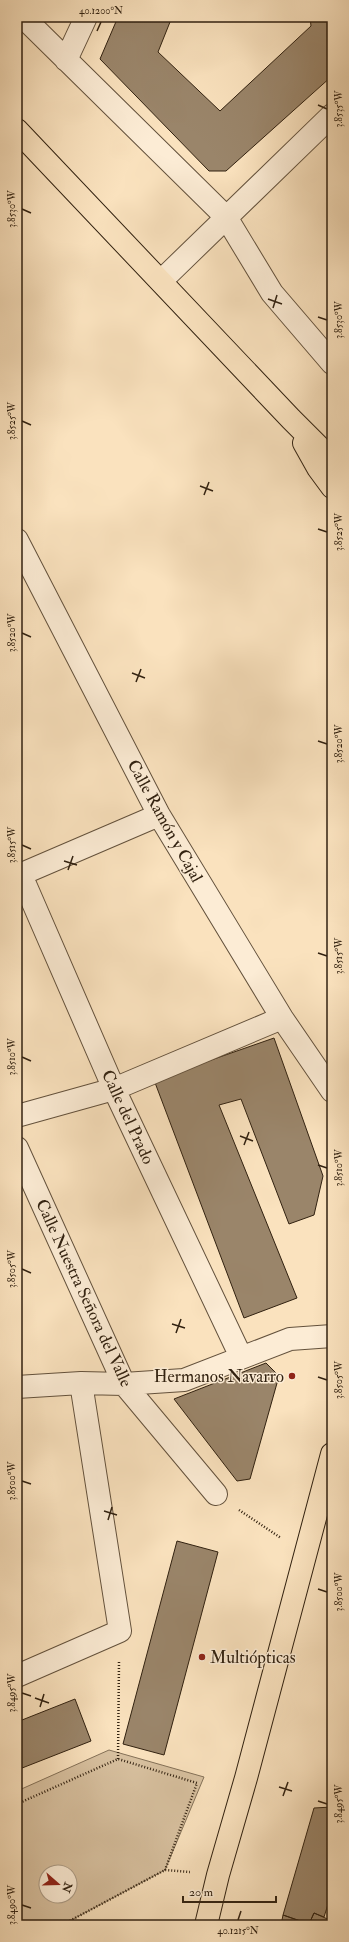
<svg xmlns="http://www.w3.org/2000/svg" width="349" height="1942" font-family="'IM FELL Double Pica',serif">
<rect width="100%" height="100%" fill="#fae2be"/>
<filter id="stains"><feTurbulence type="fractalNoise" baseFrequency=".005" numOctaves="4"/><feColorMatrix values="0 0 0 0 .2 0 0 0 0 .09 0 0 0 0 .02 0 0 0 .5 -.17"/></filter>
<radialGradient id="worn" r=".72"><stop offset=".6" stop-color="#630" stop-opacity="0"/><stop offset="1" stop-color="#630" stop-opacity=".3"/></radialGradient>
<path fill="#d8c1a0" stroke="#847158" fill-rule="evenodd" d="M109,1750L204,1777L165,1870L62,1925H17V1791ZM46,1872H70V1896H46Z"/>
<path fill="#9a856a" stroke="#312110" d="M118,17H172L158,52L220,111L311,26L310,17H332V76L226,171H209L100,59Z
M274,1038L323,1176L314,1215L289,1224L241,1099L219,1105L297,1298L244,1318L154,1080Z
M266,1363L279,1376L250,1479L237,1481L174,1399Z
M177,1541L218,1552L164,1755L123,1744Z
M75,1699L91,1741L17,1770V1722Z
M332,1807V1899L330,1898L324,1917L314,1913L309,1924L283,1915L314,1808Z
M314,1913L332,1921V1925H281L283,1915L309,1924Z"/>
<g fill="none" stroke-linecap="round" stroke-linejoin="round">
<g stroke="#63513c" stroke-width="24">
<path id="minor" d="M23,17L226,217L272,293L332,363
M66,60L86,17
M161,281L332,115
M17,540L159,815L282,1018L332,1091
M21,875L114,1089L241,1357
M17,876L159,815
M17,1116L114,1089L282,1018
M17,1148L124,1384L216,1494
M17,1387L81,1383L124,1384L184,1380L290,1339L332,1336
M17,1676L120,1631L81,1383"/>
</g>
<g stroke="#312110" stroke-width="24">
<path id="primary" d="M17,130L291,419L332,460
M304,443L318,468L332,487
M206,1925L218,1875L246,1778L332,1454"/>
</g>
<path stroke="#312110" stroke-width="2.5" stroke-dasharray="1 2" stroke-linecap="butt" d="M239,1510L281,1538
M118,1759L119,1661
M17,1804L118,1759L197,1783L165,1870
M62,1925L165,1870L190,1872"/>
<use href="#minor" stroke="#fcecd5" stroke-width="22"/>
<use href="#primary" stroke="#fae2be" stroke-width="22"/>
</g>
<path fill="none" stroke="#312110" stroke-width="1.5" d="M97,31L101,22M318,105L327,109M22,209L31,213M268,299L282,304M273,308L277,295M318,317L327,320M22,421L31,425M200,486L213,491M204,495L209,482M318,529L327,532M22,633L31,637M132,673L145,678M136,682L141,669M318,741L327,744M22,845L31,849M64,861L77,865M68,870L73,856M318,953L327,956M22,1057L31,1061M240,1136L253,1141M244,1145L249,1132M318,1165L327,1168M22,1269L31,1273M172,1324L185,1328M176,1333L181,1319M318,1377L327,1380M22,1481L31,1484M104,1511L117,1515M108,1520L112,1507M318,1589L327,1592M22,1693L31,1696M35,1698L49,1703M40,1707L44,1694M279,1787L292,1791M283,1796L288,1782M318,1801L327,1804M22,1905L31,1908M238,1920L241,1911"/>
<g fill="#8f2418" stroke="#fcecd5" stroke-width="1.5">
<circle cx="292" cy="1376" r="4"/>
<circle cx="202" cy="1657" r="4"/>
</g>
<g text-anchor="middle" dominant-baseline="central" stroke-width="3" stroke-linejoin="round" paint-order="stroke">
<g font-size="17" fill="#312110" stroke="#fcecd5">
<text transform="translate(165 821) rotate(61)">Calle Ramón y Cajal</text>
<text transform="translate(128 1117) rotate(65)">Calle del Prado</text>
<text transform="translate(84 1293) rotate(65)">Calle Nuestra Señora del Valle</text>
</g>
<g font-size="17" fill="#312110" stroke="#fcecd5" text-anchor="end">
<text x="284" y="1376">Hermanos Navarro</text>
<text x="210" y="1657" text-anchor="start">Multiópticas</text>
</g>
</g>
<rect width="349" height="1942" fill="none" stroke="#fae2be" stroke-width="44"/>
<g transform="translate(58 1884) rotate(110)"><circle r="19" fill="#fcecd5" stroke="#ab9b86"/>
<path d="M0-3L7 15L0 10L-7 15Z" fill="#8f2418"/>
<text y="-6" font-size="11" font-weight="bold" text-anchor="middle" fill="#312110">N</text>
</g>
<path d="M183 1896v6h93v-6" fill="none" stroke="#312110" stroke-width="2"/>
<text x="189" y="1896" font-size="12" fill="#312110" stroke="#fcecd5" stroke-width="3" paint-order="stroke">20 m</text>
<rect x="22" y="22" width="305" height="1898" fill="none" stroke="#312110" stroke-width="1.5"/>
<g font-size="10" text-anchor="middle" fill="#312110">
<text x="101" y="14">40.1200°N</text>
<text transform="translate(338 109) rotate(-90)" y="4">3.8535°W</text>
<text transform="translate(11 209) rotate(-90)" y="4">3.8530°W</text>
<text transform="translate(338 320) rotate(-90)" y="4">3.8530°W</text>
<text transform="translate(11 421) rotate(-90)" y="4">3.8525°W</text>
<text transform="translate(338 532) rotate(-90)" y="4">3.8525°W</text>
<text transform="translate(11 633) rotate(-90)" y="4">3.8520°W</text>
<text transform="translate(338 744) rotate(-90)" y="4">3.8520°W</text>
<text transform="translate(11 845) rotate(-90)" y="4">3.8515°W</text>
<text transform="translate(338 956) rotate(-90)" y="4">3.8515°W</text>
<text transform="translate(11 1057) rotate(-90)" y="4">3.8510°W</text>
<text transform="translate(338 1168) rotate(-90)" y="4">3.8510°W</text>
<text transform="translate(11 1269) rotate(-90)" y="4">3.8505°W</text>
<text transform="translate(338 1380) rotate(-90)" y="4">3.8505°W</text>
<text transform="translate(11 1481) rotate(-90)" y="4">3.8500°W</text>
<text transform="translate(338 1592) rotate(-90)" y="4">3.8500°W</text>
<text transform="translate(11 1693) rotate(-90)" y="4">3.8495°W</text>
<text transform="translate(338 1804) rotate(-90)" y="4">3.8495°W</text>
<text transform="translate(11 1905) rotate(-90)" y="4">3.8490°W</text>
<text x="238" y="1934">40.1215°N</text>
</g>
<rect width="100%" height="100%" filter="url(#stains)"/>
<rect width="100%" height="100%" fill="url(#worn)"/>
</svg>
